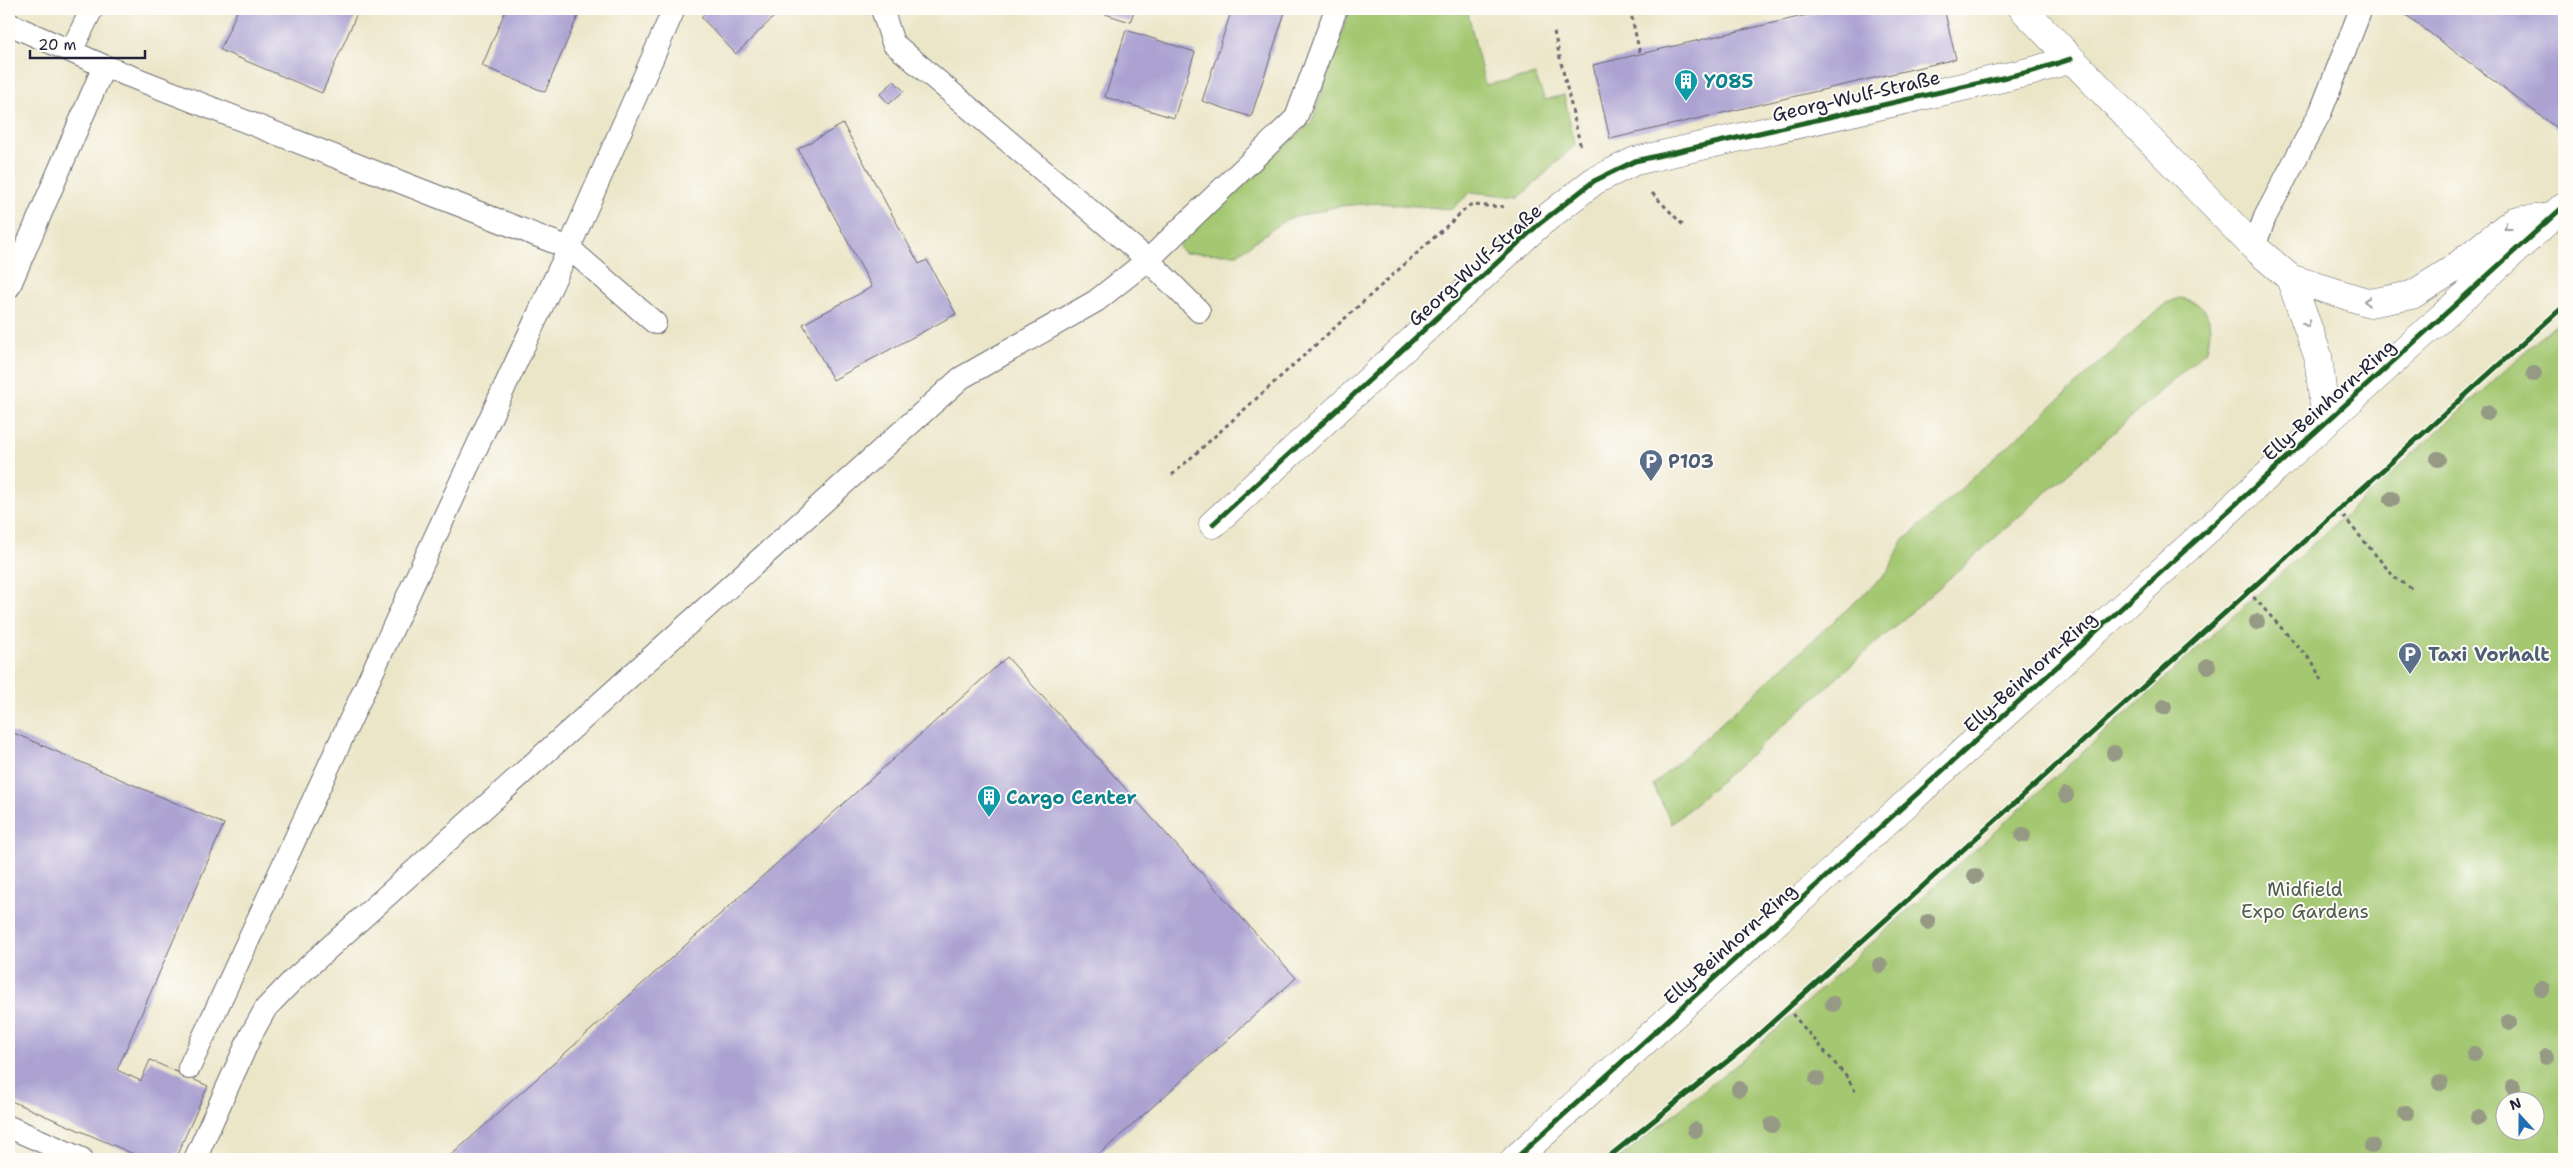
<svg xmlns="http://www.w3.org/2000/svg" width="2573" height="1168" font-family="'Shantell Sans',sans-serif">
<rect width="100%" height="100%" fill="#fdfcf7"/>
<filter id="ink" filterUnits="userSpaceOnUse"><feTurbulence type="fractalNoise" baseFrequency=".02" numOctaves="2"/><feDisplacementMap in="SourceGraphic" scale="10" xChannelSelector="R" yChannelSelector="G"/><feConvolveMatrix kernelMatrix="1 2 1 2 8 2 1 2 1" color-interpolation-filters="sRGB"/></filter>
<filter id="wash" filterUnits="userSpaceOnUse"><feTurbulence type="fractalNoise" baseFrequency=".0096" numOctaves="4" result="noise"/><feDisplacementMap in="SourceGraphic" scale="20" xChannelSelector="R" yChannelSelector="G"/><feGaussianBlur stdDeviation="1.12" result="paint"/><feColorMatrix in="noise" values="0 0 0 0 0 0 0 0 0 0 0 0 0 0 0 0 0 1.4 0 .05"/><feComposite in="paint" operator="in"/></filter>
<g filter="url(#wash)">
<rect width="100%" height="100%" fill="#ece6c9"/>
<path fill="#a4c872" stroke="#637556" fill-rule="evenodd" d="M1350,9H1467L1485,85L1535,75L1545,100L1564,95L1575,145L1520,197L1471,192L1452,209L1379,203L1339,206L1287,219L1237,254L1184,253L1179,248L1181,240L1312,121Z
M2180,298C2212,304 2213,322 2207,350L1672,824L1653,785L1888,572L1902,542L2166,303Z
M2564,317V1159H1618L1750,1053ZM2506,1100H2536V1130H2506Z"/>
<g id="blocks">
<path fill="#aba2d2" d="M238,9H359L322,93L220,50Z
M506,9H581L545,92L482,66Z
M709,9H780L781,10L736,54L701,17Z
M1090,9H1135L1130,22Z
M1232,9H1286L1251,117L1202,101Z
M1833,9H1944L1956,59L1610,139L1593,65Z
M2398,9H2564V120L2558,129Z
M1126,30L1195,52L1174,118L1105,97Z
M894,81L904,91L889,104L880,94Z
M843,124L919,264L927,260L956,314L833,380L803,324L872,287L798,149Z
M1007,657L1296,978L1196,1068L1094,1159H447Z
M9,731L224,824L117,1070L141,1081L150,1060L208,1086L175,1159H145L9,1100Z"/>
</g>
</g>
<g filter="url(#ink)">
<use href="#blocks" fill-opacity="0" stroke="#69676d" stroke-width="1"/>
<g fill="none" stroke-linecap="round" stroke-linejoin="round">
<g stroke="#69676d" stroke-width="24">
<path id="service" d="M882,9L893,43L1148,260L1199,311
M9,24L104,66L569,248L655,323
M71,51L92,9
M2254,247L2265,217L2321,111L2361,9
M9,287L104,66
M189,1068L569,248L674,9
M9,1127L82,1159
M195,1159L251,1035L266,1008L291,982L961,378L1096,301L1148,260L1296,118L1336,9"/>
</g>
<g stroke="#69676d" stroke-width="29">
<path id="minor" d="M2023,9L2254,247L2290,278
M1213,524L1539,224L1594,181L1635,161L2033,71L2071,59"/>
</g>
<g stroke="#69676d" stroke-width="29">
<path id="tertiary" d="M2290,278L2370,303L2412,295L2452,270L2514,221L2553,217
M2290,278L2318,356L2326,423
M1515,1159L2564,206"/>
</g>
<path stroke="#69676d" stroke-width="3" stroke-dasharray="4 4" stroke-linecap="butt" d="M1630,9L1640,54
M1554,32L1581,148
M1652,193L1684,226
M1172,475L1470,205L1507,207
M2338,510L2395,578L2414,590
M2248,591L2313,663L2321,680
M1787,1008L1846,1076L1857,1094"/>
<use href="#service" stroke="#fff" stroke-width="22"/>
<use href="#minor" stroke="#fff" stroke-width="28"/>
<use href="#tertiary" stroke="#fff" stroke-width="28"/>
<g stroke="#fdfcf7" stroke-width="8">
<path id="cycleway" d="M1213,524L1539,224L1594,181L1635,161L2033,71L2071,59
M1515,1159L2564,206
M1606,1159L1745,1047L2564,306"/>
</g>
<use href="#cycleway" stroke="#1b5e20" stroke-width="5"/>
</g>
<g fill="#969a85">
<circle cx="2534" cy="374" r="8"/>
<circle cx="2487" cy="413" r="8"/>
<circle cx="2438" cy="459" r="8"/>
<circle cx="2392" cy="499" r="8"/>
<circle cx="2257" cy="622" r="8"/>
<circle cx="2208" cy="666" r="8"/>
<circle cx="2164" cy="707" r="8"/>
<circle cx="2114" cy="753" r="8"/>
<circle cx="2066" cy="795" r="8"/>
<circle cx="2023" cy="835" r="8"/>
<circle cx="1975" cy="876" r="8"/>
<circle cx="1928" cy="922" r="8"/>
<circle cx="1880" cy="965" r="8"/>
<circle cx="2542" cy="989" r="8"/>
<circle cx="1833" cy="1004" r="8"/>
<circle cx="2509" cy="1022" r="8"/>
<circle cx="2474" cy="1054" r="8"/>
<circle cx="2546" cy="1057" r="8"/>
<circle cx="1817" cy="1079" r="8"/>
<circle cx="2440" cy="1083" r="8"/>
<circle cx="2513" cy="1087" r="8"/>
<circle cx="1739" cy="1089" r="8"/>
<circle cx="2406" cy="1113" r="8"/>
<circle cx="2478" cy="1118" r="8"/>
<circle cx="1772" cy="1125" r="8"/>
<circle cx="1695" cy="1130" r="8"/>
<circle cx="2372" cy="1146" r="8"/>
</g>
<defs><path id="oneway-chevron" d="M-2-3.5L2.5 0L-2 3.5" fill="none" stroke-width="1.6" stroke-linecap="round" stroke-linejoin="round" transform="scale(1.25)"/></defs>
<g stroke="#9c9ca7">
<use href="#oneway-chevron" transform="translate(2507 227) rotate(142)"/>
<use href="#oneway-chevron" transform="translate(2367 301) rotate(-172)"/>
<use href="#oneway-chevron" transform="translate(2307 324) rotate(70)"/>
</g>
</g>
<defs>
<g id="building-pin" transform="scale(1.25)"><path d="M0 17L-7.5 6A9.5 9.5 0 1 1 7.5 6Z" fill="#0f9aa8" stroke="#fdfcf7"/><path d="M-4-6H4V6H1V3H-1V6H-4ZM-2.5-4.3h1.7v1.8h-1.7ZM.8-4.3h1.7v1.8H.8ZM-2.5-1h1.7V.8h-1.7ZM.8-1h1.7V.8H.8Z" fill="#fff"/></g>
<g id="parking-pin" transform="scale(1.25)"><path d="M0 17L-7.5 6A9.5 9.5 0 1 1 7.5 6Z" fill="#5c6f8a" stroke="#fdfcf7"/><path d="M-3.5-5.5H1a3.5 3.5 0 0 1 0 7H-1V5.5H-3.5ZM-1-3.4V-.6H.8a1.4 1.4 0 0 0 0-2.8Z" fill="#fff"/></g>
</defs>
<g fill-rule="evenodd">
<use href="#building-pin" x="1686" y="81"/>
<use href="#parking-pin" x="1651" y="461"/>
<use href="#parking-pin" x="2410" y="654"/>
<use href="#building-pin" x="989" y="797"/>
</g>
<g text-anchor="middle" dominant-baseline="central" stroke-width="4" stroke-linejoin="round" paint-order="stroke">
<g font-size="19" font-weight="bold" fill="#0d838f" stroke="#fdfcf7" text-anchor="start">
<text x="1704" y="81">Y085</text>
<text x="1006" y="797">Cargo Center</text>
</g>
<g font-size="19" fill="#22223b" stroke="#fdfcf7">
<text transform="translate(1856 96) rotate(-13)">Georg-Wulf-Straße</text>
<text transform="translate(1475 265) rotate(-42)">Georg-Wulf-Straße</text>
<text transform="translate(2329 400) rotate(-42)">Elly-Beinhorn-Ring</text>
<text transform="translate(2030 672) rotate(-42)">Elly-Beinhorn-Ring</text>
<text transform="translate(1730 944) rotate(-42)">Elly-Beinhorn-Ring</text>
</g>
<g font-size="19" font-weight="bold" fill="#4e5e75" stroke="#fdfcf7" text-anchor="start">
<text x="1668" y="461">P103</text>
<text x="2428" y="654">Taxi Vorhalt</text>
</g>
<g font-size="19" fill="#505c4e" stroke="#fdfcf7">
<text x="2305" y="889">Midfield<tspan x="2305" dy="22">Expo Gardens</tspan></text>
</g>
</g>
<rect width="2573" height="1168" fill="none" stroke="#fdfcf7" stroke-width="30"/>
<g transform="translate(2520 1116) rotate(339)"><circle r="24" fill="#fdfcf7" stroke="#a5a5ac"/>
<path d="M0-4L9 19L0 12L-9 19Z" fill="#1f6fb2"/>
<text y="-8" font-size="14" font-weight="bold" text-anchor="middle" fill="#22223b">N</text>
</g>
<path d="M30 50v8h115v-8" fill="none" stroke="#22223b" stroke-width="2.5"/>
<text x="38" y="50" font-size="15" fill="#22223b" stroke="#fdfcf7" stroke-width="4" paint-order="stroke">20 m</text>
</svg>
